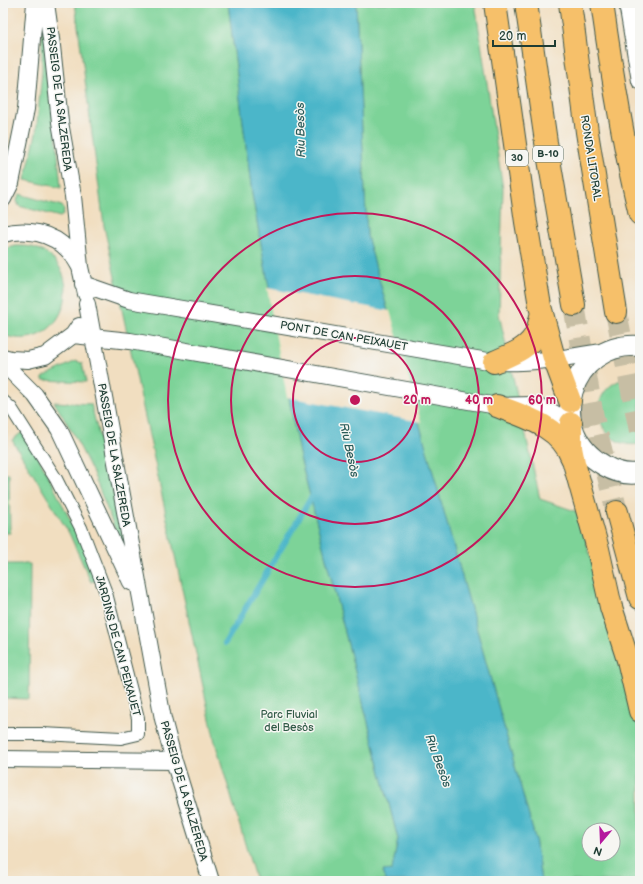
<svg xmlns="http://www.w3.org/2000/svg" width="643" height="884" font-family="'Balsamiq Sans',sans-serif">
<rect width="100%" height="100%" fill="#f6f6f2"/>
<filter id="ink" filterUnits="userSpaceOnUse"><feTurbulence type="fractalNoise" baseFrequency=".025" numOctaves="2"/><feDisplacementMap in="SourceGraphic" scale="8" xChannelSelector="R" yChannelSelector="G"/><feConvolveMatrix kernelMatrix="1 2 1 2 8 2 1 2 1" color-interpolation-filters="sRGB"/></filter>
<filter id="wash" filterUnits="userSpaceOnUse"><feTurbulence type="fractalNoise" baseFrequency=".012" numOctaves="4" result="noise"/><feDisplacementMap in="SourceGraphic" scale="16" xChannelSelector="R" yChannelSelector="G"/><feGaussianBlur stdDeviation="0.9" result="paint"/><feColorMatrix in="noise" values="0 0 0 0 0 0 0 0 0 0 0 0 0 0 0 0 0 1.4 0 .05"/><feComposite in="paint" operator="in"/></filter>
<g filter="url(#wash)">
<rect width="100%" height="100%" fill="#f1dec0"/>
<path fill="#7dd398" stroke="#4e8866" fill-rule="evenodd" d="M3,3H5L3,59Z
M75,3H228L252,194L299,453L398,839L392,871H383L386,881H256L215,742L104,226Z
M356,3H475L503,189L499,314L540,499L578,512L640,734V881H541L535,838L367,236ZM589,830H613V854H589Z
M42,22H46L61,188L25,180L36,134L42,71Z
M19,194L62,206L64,210L63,215L60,217L19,206L17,201Z
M16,246C21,246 27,246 32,247C92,264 66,357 3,335V249Z
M76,361L82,363L86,382L43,380V377Z
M633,377L640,378V444C595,452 579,384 633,377Z
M54,402L91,404L129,555H125L93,473L74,435Z
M25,430L100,579L91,582L69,533L12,440Z
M3,474H9L10,533H3Z
M3,564H30L29,699L3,698Z"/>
<path fill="#4cb6c9" stroke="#367a7e" d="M228,3H356L367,236L535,838L541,881H386L383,871L392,870L398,839L299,453L252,194Z"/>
<path fill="#f1dec0" d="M267,288L390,311L421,422L287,397Z"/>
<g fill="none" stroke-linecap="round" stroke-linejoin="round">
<path stroke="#4cb6c9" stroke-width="6" d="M225,643L311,498L316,493"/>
</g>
</g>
<g filter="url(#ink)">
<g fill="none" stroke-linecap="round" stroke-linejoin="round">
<path stroke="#c7bea4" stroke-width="22" stroke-dasharray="22 11" stroke-linecap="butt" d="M574,305L593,417L617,512
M616,312L640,431"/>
<g stroke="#3e5549" stroke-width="14">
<path id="pedestrian" d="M3,401L11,408L56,479L81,528L106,593L138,718V734L121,738L42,734H3"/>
</g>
<g stroke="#3e5549" stroke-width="18">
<path id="minor" d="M46,3L52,46L60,122L73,196L80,267L86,294
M627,3L640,81
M3,199L11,183L26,109L35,3
M3,234C26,228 52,232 69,251C74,256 77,262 80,267
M83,284L129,300L494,362C531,364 570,357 607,351
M87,304L163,719L174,761L211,881
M73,335L130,341L497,406L532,405L550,411L571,423
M3,357L11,359L28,360L45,356L73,335L79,326
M3,363L35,395L59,429L131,582
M3,759L174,761"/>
</g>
<g stroke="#3e5549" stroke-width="22">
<path id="tertiary" d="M640,346C569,341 543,432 605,466C615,472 628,475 640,473"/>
</g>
<g stroke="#3e5549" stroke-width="24">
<path id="trunk" d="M495,3L526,222L540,306L554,358L570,401
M526,3L546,142L574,305
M570,3L587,132L616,312
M602,3C612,74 623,145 640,214
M494,362C510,355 530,349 537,331C539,326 540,319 542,313
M497,406C525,417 560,426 572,458
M571,423V448L574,463L598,549L611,607L628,660L640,711
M617,512L640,598"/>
</g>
<use href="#pedestrian" stroke="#fff" stroke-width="12"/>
<use href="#minor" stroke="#fff" stroke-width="16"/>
<use href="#tertiary" stroke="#fff" stroke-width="20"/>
<use href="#trunk" stroke="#f6c06b" stroke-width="22"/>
</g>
</g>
<g fill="none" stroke="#c2185b" stroke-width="2">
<circle cx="355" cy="400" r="62"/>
<circle cx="355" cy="400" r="124"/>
<circle cx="355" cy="400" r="187"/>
</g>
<g text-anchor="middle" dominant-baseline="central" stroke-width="3" stroke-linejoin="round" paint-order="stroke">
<g fill="#f6f6f2" stroke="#60746d" stroke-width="1">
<rect x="533" y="146" width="30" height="16" rx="3"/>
<rect x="506" y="150" width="22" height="16" rx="3"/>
</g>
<g font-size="10" font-weight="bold" fill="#1f3d34">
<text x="548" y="154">B-10</text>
<text x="517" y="158">30</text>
</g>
<g font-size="11" fill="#1f3d34" stroke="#f6f6f2">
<text transform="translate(59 99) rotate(83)">PASSEIG DE LA SALZEREDA</text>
<text transform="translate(591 158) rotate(81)">RONDA LITORAL</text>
<text transform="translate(344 336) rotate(10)">PONT DE CAN PEIXAUET</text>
<text transform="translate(114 455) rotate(80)">PASSEIG DE LA SALZEREDA</text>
<text transform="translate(118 646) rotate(75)">JARDINS DE CAN PEIXAUET</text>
<text transform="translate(184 791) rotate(74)">PASSEIG DE LA SALZEREDA</text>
</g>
<g font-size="11" fill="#325b48" stroke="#f6f6f2">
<text x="289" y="714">Parc Fluvial<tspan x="289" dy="13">del Besòs</tspan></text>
</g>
<g font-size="12" font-style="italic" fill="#2a5b59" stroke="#f6f6f2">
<text transform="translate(301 130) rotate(-91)">Riu Besòs</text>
<text transform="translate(349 450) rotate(78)">Riu Besòs</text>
<text transform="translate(438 761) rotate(70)">Riu Besòs</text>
</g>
</g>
<circle cx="355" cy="400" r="6" fill="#c2185b" stroke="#f6f6f2" stroke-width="2"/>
<g font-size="12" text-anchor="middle" font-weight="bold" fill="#c2185b" stroke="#f6f6f2" stroke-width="3" stroke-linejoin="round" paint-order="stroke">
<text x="417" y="404">20 m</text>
<text x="479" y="404">40 m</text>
<text x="542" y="404">60 m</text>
</g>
<rect width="643" height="884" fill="none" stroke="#f6f6f2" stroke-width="16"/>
<g transform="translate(601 842) rotate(199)"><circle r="19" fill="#f6f6f2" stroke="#a0aca6"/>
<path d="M0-3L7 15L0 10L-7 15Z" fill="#b5179e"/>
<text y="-6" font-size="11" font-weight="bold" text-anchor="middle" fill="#1f3d34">N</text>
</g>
<path d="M493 40v6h62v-6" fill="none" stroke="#1f3d34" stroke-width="2"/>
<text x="499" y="40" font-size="12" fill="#1f3d34" stroke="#f6f6f2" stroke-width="3" paint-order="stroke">20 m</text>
</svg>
